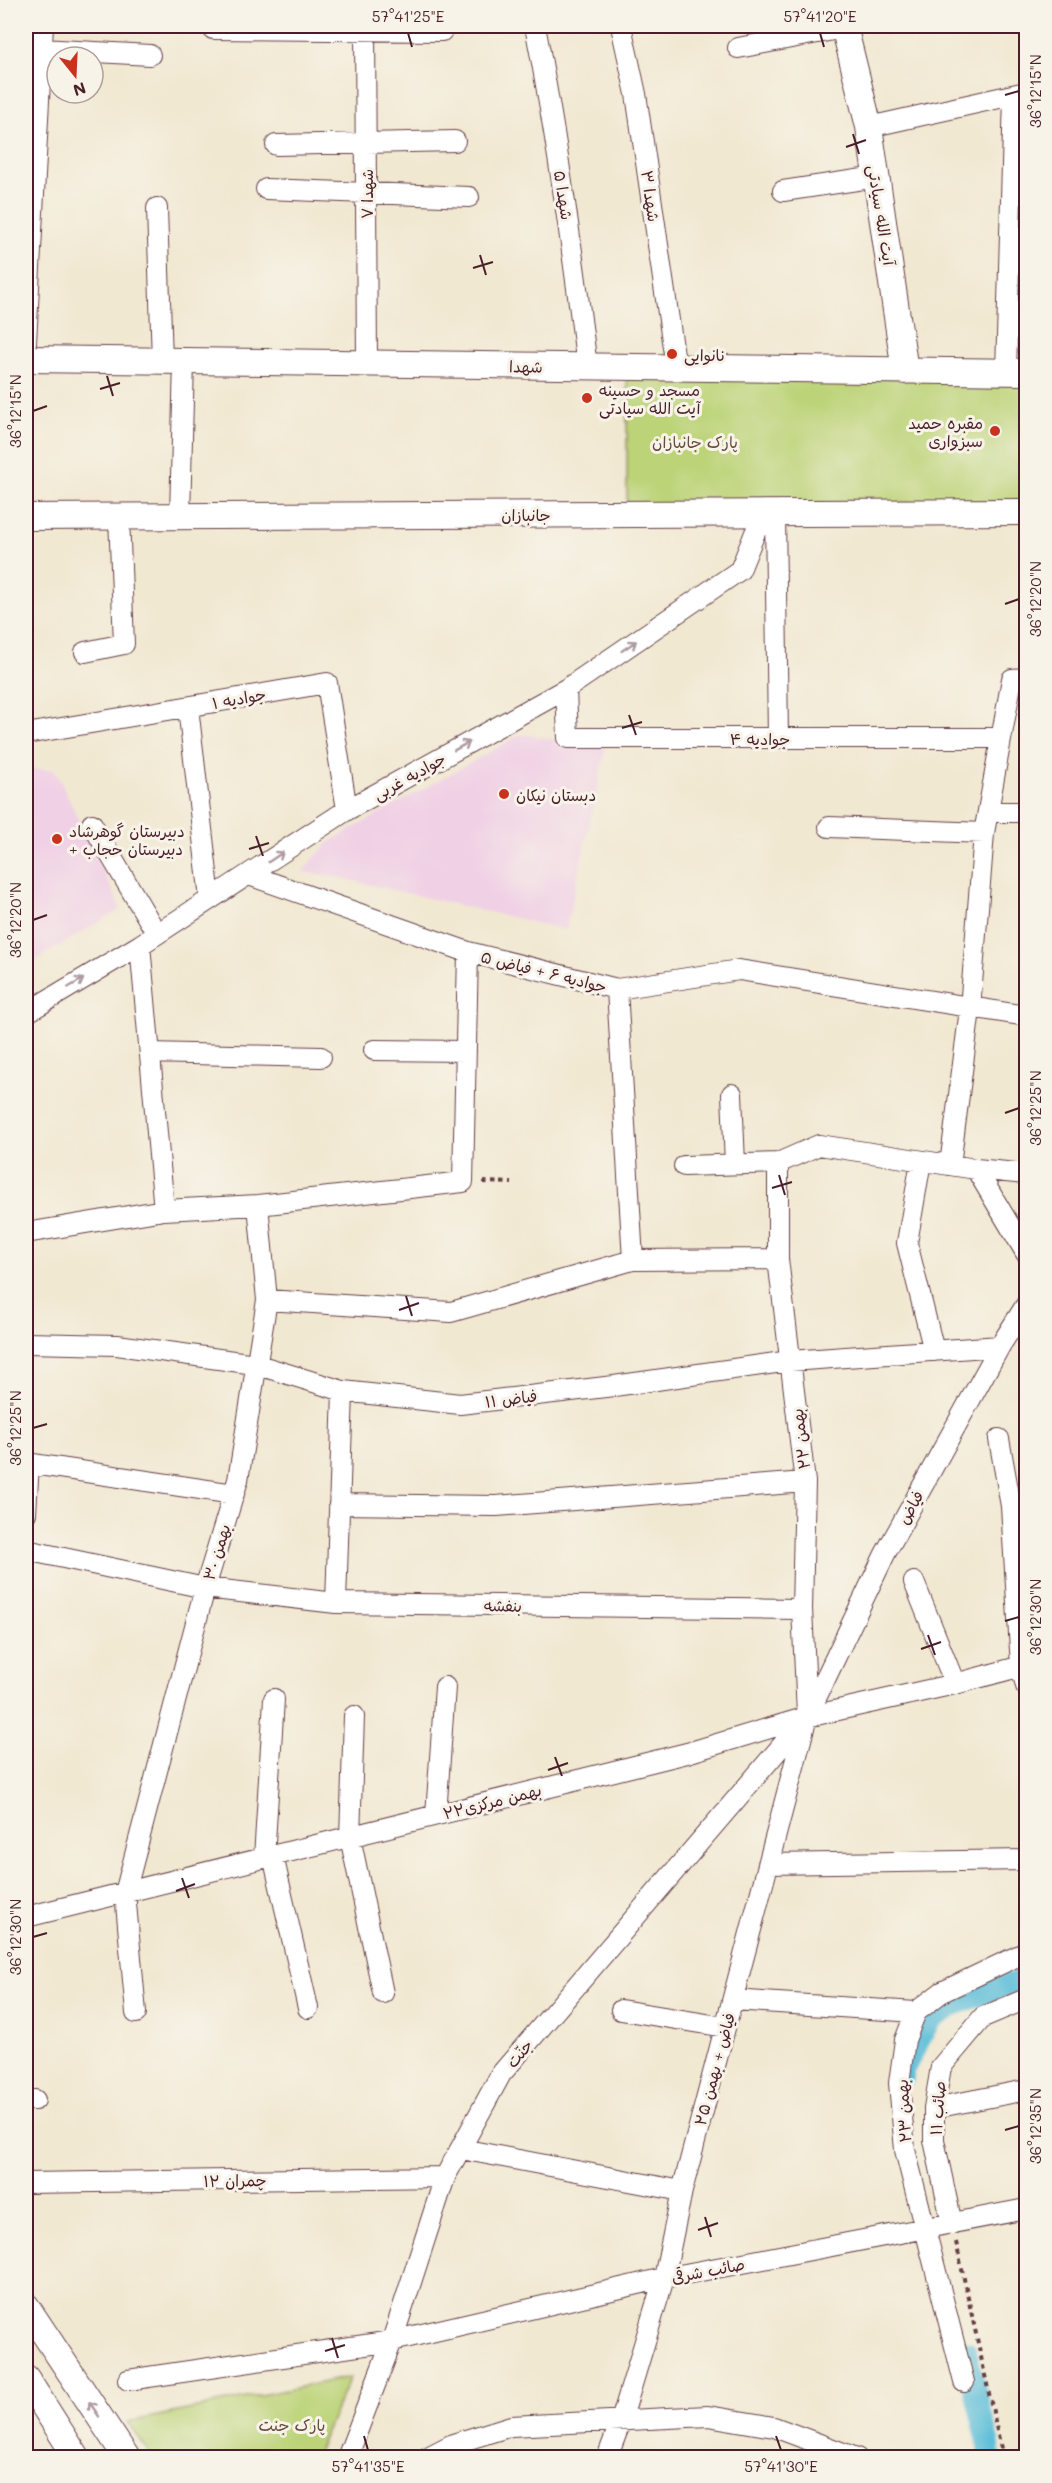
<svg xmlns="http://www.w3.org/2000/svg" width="1052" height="2483" font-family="Mali,'Playpen Sans Arabic',sans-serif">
<rect width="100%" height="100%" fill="#f7f3e8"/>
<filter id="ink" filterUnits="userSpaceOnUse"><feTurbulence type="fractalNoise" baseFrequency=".0167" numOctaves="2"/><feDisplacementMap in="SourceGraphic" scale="12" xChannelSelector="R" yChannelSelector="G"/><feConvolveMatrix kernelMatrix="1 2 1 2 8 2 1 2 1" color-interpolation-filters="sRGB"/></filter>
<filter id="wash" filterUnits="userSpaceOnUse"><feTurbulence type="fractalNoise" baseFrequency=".008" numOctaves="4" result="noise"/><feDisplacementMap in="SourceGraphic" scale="24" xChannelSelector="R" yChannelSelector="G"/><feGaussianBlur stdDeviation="1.35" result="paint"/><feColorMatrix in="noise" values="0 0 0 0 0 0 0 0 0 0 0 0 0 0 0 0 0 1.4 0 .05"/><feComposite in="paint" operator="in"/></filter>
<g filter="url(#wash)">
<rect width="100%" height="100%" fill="#f1e8d1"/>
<path fill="#f0d0e5" d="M521,734L606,747L566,930L333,876L302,872L329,842Z
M26,768L55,770L121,909L26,966Z"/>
<path fill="#bcd377" stroke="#837951" stroke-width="1.5" d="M627,370L1026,381V501L627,509Z
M350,2377L315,2457H152L128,2422Z"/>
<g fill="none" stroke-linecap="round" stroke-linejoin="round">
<path stroke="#5bbed9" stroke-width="22" d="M903,2077V2070L930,2020L954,2005L1026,1978
M966,2352L989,2446L990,2458"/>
</g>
</g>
<g filter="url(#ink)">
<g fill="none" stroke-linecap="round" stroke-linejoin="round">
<g stroke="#633d44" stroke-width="22">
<path id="minor" d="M365,26L367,363
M535,26C557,138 573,252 587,367
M621,26L636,94L676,368
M213,29L442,31
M738,48L844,28
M41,49L150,55
M869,127L1026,92
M276,145L455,141
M266,189L469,197
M783,191L877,177
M157,208L162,361
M26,343L43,26
M1006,372L1014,96
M775,513L778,738
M180,516L184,361
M85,652L124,644L119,516
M566,689L568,738H1001
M188,707L210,899
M26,734L327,683L347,810
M988,812H1026
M92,824L157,934
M829,827L984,833
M249,875L468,952L617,989L739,970L1026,1016
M140,945L164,1210
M617,989L633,1260
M26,1013L140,945L347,810L566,689L740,570L763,513
M374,1050L466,1051
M150,1053L321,1057
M732,1094L735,1164
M921,1161L907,1243L934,1351
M778,1163V1259L805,1482L802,1609L807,1714
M950,1165L970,1009L984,833L1012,679L1026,678
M684,1166L778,1163L819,1145L976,1169L1026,1174
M976,1169L1026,1253
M26,1233L164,1210L258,1205L463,1182L468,952
M267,1300L451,1312L633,1260L778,1259
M26,1343L117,1345L255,1364L343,1391L460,1404L614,1386L790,1361L1000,1346
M999,1439L1011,1506L1021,1666L1026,1686
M26,1463L234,1494
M339,1504L496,1506L805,1482
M26,1513L29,1463
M26,1550L205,1588L336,1603L802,1609
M914,1582L955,1684
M336,1603L343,1391
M354,1716L350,1837L383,1993
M436,1815L445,1687
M273,1856L308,2008
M264,1858L274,1699
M768,1864L1026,1860
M26,1917L687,1753L807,1717L955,1684L1026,1665
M733,2000L916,2012
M621,2010L725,2027
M136,2013L125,1893L205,1588L238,1480L267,1300L258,1205
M26,2100H35
M934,2108L1026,2090
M461,2149L682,2191
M26,2183L445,2177
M952,2224L934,2140V2108L941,2067L983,2017L1026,1999
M128,2380L392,2341L664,2278L1026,2209
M964,2382L905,2150L899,2083L905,2040L916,2012L942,1992L1026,1952
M347,2458L392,2341L445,2177L501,2074L803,1721
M426,2458L453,2444L511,2426L708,2416L774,2427L857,2458
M607,2458L621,2421L664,2278L682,2191L807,1717L885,1554L1000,1346L1026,1305"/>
</g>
<g stroke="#633d44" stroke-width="28">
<path id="major" d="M844,26L869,127L905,371
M26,359L1026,372
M26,517L1026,512
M26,2306L127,2458
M26,2378L77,2458"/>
</g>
<path stroke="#633d44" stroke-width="4" stroke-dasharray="4.5 4.5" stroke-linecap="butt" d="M483,1182L512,1183
M956,2242L1003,2458"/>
<use href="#minor" stroke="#fff" stroke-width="20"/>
<use href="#major" stroke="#fff" stroke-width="26"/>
</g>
<defs><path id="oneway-shaft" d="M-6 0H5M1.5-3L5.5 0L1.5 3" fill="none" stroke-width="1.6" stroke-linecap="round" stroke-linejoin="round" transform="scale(1.5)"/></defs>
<g stroke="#ae9aa0">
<use href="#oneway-shaft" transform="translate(629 646) rotate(-34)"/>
<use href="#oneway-shaft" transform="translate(462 746) rotate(-29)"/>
<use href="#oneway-shaft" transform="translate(276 857) rotate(-34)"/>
<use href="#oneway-shaft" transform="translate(76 983) rotate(-30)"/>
<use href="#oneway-shaft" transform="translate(94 2409) rotate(-124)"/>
</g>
</g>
<path fill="none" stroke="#4a1f2b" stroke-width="2" d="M408,33L412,47M820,33L824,47M1005,95L1019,91M853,134L859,154M846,147L866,140M480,255L486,275M473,268L493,262M107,376L113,396M100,389L120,383M33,411L47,406M1005,604L1019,599M629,715L636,735M622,728L642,722M256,836L263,856M249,849L269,843M33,920L47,915M1005,1113L1019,1108M779,1175L785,1195M772,1188L792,1182M406,1296L412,1316M399,1310L419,1303M33,1428L47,1424M1005,1621L1019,1617M928,1635L935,1655M921,1649L941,1642M555,1757L562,1776M548,1770L568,1763M182,1878L189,1898M176,1891L195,1884M33,1937L47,1933M1005,2130L1019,2126M705,2217L711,2237M698,2230L718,2223M332,2338L338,2358M325,2351L345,2345M364,2436L368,2450M776,2436L781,2450"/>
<g fill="#c8321e" stroke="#f7f3e8" stroke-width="2">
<circle cx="672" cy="354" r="6"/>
<circle cx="587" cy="398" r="6"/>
<circle cx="995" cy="431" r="6"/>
<circle cx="504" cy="794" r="6"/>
<circle cx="57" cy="839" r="6"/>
</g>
<g text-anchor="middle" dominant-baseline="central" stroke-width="6" stroke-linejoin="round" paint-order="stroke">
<g font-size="16" fill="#4a1f2b" stroke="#f7f3e8">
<text transform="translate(366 194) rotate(-90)">شهدا ۷</text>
<text transform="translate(564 195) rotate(81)">شهدا ۵</text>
<text transform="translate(651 196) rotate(82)">شهدا ۳</text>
<text transform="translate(882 215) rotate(81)">آیت الله سیادتی</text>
<text transform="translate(526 366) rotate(1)">شهدا</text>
<text x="526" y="514">جانبازان</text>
<text transform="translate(239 698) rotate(-10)">جوادیه ۱</text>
<text x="760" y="738">جوادیه ۴</text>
<text transform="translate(409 776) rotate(-29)">جوادیه غربی</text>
<text transform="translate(544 971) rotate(14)">جوادیه ۶ + فیاض ۵</text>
<text transform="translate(511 1398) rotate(-7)">فیاض ۱۱</text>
<text transform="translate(800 1439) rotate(-97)">بهمن ۲۲</text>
<text transform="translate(910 1507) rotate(-61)">فیاض</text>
<text transform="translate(216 1552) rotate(-73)">بهمن ۳۰</text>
<text transform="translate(503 1605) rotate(1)">بنفشه</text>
<text transform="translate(492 1801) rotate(-14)">۲۲بهمن مرکزی</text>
<text transform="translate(519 2053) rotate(-50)">جنّت</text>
<text transform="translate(714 2069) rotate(-75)">فیاض + بهمن ۲۵</text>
<text transform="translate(937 2108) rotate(-86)">صائب ۱۱</text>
<text transform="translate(903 2111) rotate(-93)">بهمن ۲۳</text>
<text transform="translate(235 2180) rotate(-1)">چمران ۱۲</text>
<text transform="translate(708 2270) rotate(-11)">صائب شرقی</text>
</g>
<g font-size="16" fill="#4a1f2b" stroke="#f7f3e8" text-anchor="start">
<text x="684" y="354">نانوایی</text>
<text x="599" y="389">مسجد و حسینه<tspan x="599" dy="18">آیت الله سیادتی</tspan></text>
<text x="983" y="422" text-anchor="end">مقبره حمید<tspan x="983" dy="18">سبزواری</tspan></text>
<text x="516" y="794">دبستان نیکان</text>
<text x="69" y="830">دبیرستان گوهرشاد<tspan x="69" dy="18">+ دبیرستان حجاب</tspan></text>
</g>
<g font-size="16" fill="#664c3e" stroke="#f7f3e8">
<text x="695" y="441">پارک جانبازان</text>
<text x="292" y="2424">پارک جنت</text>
</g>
</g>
<rect width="1052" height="2483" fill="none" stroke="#f7f3e8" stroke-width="66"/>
<g transform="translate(75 75) rotate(162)"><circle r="28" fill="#f7f3e8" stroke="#b29e9c" stroke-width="1.5"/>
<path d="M0-4.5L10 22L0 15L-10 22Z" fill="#c8321e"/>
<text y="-9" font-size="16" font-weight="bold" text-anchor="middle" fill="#4a1f2b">N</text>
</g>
<rect x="33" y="33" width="986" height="2417" fill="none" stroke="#4a1f2b" stroke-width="2"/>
<g font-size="15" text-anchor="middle" fill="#4a1f2b">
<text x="408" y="22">57°41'25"E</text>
<text x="820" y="22">57°41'20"E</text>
<text transform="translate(1036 91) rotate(-90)" y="5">36°12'15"N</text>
<text transform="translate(16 411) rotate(-90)" y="5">36°12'15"N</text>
<text transform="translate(1036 599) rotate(-90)" y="5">36°12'20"N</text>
<text transform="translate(16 920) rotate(-90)" y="5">36°12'20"N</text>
<text transform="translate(1036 1108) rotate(-90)" y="5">36°12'25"N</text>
<text transform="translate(16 1428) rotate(-90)" y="5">36°12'25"N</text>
<text transform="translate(1036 1617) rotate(-90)" y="5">36°12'30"N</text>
<text transform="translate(16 1937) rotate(-90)" y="5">36°12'30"N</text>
<text transform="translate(1036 2126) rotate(-90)" y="5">36°12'35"N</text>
<text x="368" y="2472">57°41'35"E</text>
<text x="781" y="2472">57°41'30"E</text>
</g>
</svg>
